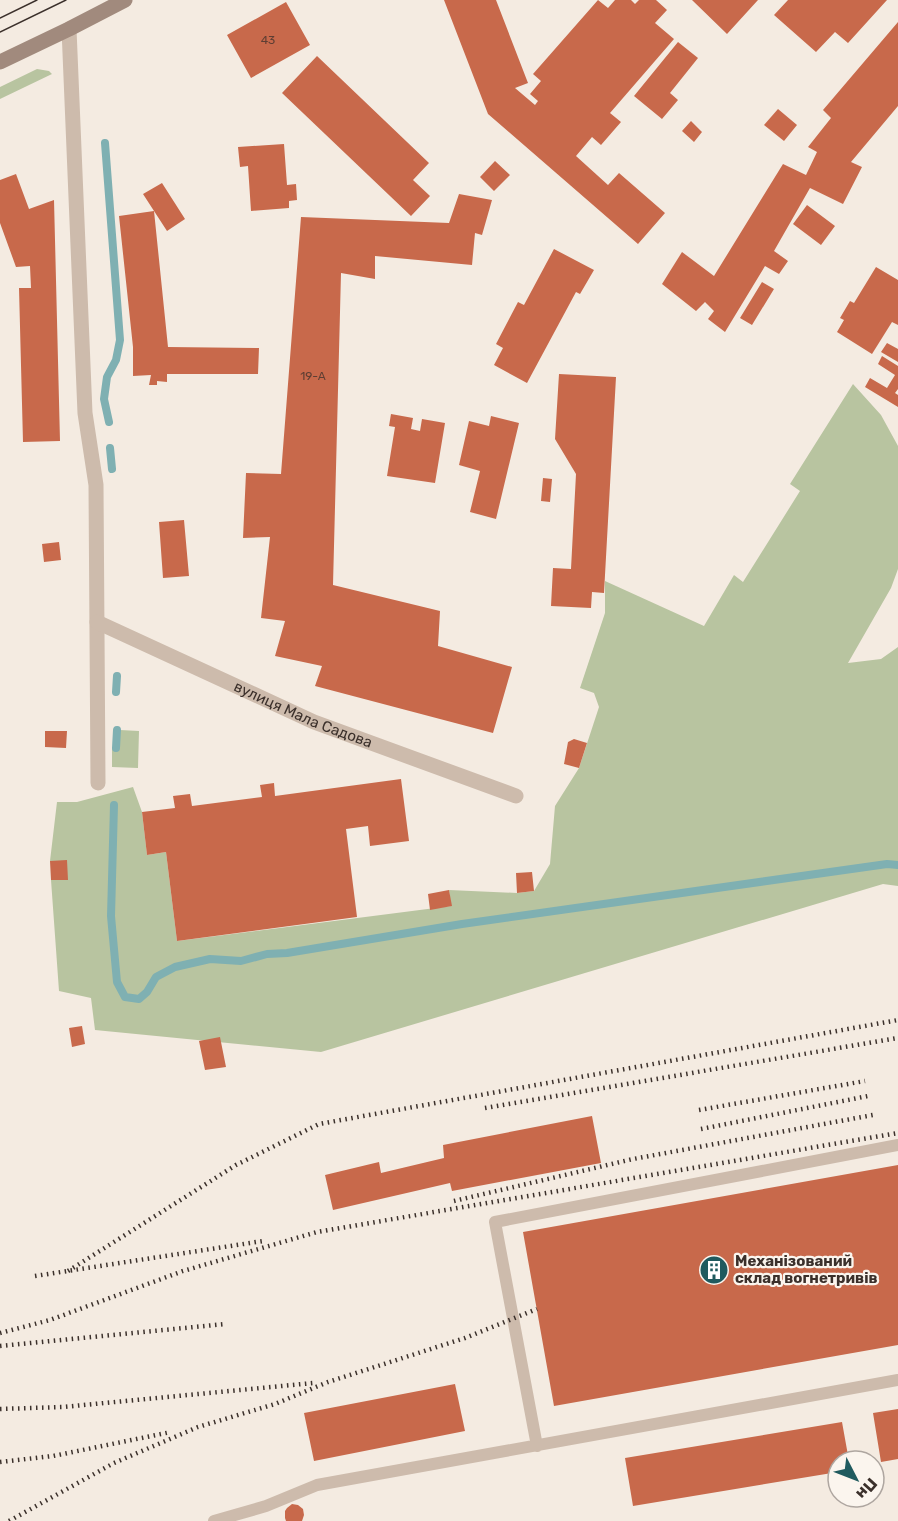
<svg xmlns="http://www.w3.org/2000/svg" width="898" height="1521" font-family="Rubik,sans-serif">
<rect width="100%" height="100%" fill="#f4ebe1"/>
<path fill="#b8c4a0" d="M37,69L49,71L52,74L0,99V87Z
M853,384L881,415L898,446V569L891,588L848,663L881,659L898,647V886L883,884L321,1052L95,1030L91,998L59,991L51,880H67V861H50L57,802H77L133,787L142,812L147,855L166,852L177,941L451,906L449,890L517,893L534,891L550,864L555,806L579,768L599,707L594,693L580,688L605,613V581L704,626L734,575L743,582L800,491L790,484Z
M120,730L139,731L138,768L112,767V748H119Z"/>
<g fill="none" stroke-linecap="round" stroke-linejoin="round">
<path stroke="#7fb0b2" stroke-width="8" d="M105,143L120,340L116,360L107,377L104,399L109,422
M110,448L112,469
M116,692L117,676
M116,748L117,730
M114,805L111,916L117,982L125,997L139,999L147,992L156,977L175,967L210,959L241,961L267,954L287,953L462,924L887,864L898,865"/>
</g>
<path fill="#c8694b" d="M444,0H496L528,83L515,88L535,105L538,101L530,94L541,81L533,74L598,0L608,8L615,0H631L635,4L639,0H656L667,10L655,23L674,39L610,113L621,122L601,145L592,137L576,156L608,185L619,173L665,213L638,244L488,114Z
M692,0H758L727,34Z
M788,0H887L848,43L835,32L816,52L774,15Z
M286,2L310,45L251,78L227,35Z
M898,22V106L851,162L862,167L843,204L810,188L774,251L788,261L779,274L765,266L725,332L708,319L714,311L705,302L696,311L662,284L682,252L714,276L783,164L806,175L817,152L808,147L831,118L823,110Z
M678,42L698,58L670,93L678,100L662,119L634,96Z
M317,56L429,163L413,180L430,196L411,216L282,93Z
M778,109L797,125L784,141L764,125Z
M691,121L702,132L694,142L682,131Z
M284,144L287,185L296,184L297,200L289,201V208L251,211L248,166L240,167L238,147Z
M495,161L510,175L494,191L480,177Z
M16,174L29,209L54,200L60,441L23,442L19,288H31L30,266L16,267L0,223V180Z
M162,183L185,219L167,231L143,194Z
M459,194L492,200L482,235L475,233L472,265L375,256V279L341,273L333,585L440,611L438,646L512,667L493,733L315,686L322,666L275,656L285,621L261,618L270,537L243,538L246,473L281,474L301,217L449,223Z
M807,205L835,226L821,245L793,224Z
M154,211L168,347L259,348L258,374H167V382L157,381V385H149L151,375L133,376V347L119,216Z
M554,249L594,270L580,294L576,292L527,383L494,365L503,348L496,344L518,302L524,305Z
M876,267L898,280V325L892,322L872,354L837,332L844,320L840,318L850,301L854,303Z
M762,282L774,289L752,325L740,318Z
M887,343L898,349V362L881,352Z
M882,356L898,366V389L895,393L898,395V407L865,387L870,378L887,388L895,375L878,364Z
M559,374L616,377L604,593L592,592L591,608L551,606L553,568L571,569L576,474L555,439Z
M391,414L413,418L411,429L420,431L422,419L445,423L435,483L387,476L395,427L389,426Z
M491,416L519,423L496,519L470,512L480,471L459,465L469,421L489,426Z
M543,478L552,479L550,502L541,501Z
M184,520L189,576L163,578L159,522Z
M59,542L61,560L44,562L42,544Z
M45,731H67L66,748L45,747Z
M574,739L587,743L579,768L564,764L568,742Z
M401,779L409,841L370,846L368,826L346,829L357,917L177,941L166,852L147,855L142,812L175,808L173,796L190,794L192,806L262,797L260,785L274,783L275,796Z
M67,860L68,880H51L50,861Z
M532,872L534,891L517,893L516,873Z
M449,890L452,906L430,910L428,894Z
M82,1026L85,1044L72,1047L69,1028Z
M220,1037L226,1067L205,1070L199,1041Z
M592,1116L601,1163L452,1191L450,1183L333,1210L325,1175L379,1162L381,1173L444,1158L443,1145Z
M898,1165V1345L554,1406L523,1232Z
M455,1384L465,1431L314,1461L304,1413Z
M898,1409V1459L881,1462L873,1413Z
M842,1422L849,1461H838V1472L633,1506L625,1458Z
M292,1504L298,1505L303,1509L304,1515L302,1521H286L285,1518V1511L287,1508Z"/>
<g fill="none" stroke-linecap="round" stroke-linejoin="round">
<path stroke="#cdbbac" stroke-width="12" d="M537,1446L495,1222L898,1145
M214,1521L266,1506L317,1485L898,1380"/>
<g stroke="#cdbbac" stroke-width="15">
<path d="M69,29L85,413L96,485L98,783"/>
<path id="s1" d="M97,622L314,722L516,796"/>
</g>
<path stroke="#a18a7d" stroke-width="15" d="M0,62L69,29L125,0"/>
<path stroke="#3b302b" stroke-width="1.5" d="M0,18L37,0
M0,32L66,0"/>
<path stroke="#3b302b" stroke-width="4.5" stroke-dasharray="1.5 4.5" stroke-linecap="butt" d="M485,1108L898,1038
M699,1110L865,1081
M701,1129L868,1096
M454,1201L633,1159L873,1115
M68,1271L236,1165L319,1124L898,1020
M35,1276L263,1241
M0,1333L50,1320L183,1271L317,1232L898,1133
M0,1346L225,1324
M0,1409L63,1407L313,1383
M0,1462L53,1456L171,1432
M9,1521L114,1463L198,1427L275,1404L328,1382L465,1338L537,1309"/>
</g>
<defs>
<g id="building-disc" transform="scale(1.5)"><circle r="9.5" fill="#1f5a5e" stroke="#fbf5ee"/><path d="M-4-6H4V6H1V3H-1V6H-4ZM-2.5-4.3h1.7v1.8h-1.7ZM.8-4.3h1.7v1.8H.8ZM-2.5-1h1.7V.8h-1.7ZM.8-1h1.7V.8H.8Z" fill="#fff"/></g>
</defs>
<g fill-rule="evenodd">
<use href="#building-disc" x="714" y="1270"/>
</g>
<g text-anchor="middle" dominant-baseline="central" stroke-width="4.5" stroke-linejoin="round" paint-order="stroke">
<g font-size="12" fill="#5e3e33">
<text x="268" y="40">43</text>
<text x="313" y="376">19-A</text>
</g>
<g font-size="15" fill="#3b302b" stroke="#fbf5ee">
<text stroke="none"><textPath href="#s1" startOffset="226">вулиця Мала Садова</textPath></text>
</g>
<g font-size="15" font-weight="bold" fill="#3b302b" stroke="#fbf5ee" text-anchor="start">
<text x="735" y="1261">Механізований<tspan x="735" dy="17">склад вогнетривів</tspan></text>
</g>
</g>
<g transform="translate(856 1479) rotate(132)"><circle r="28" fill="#fbf5ee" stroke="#aea6a0" stroke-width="1.5"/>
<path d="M0-4.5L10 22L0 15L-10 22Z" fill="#1f5a5e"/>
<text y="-9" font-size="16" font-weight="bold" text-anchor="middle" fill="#3b302b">Пн</text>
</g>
</svg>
